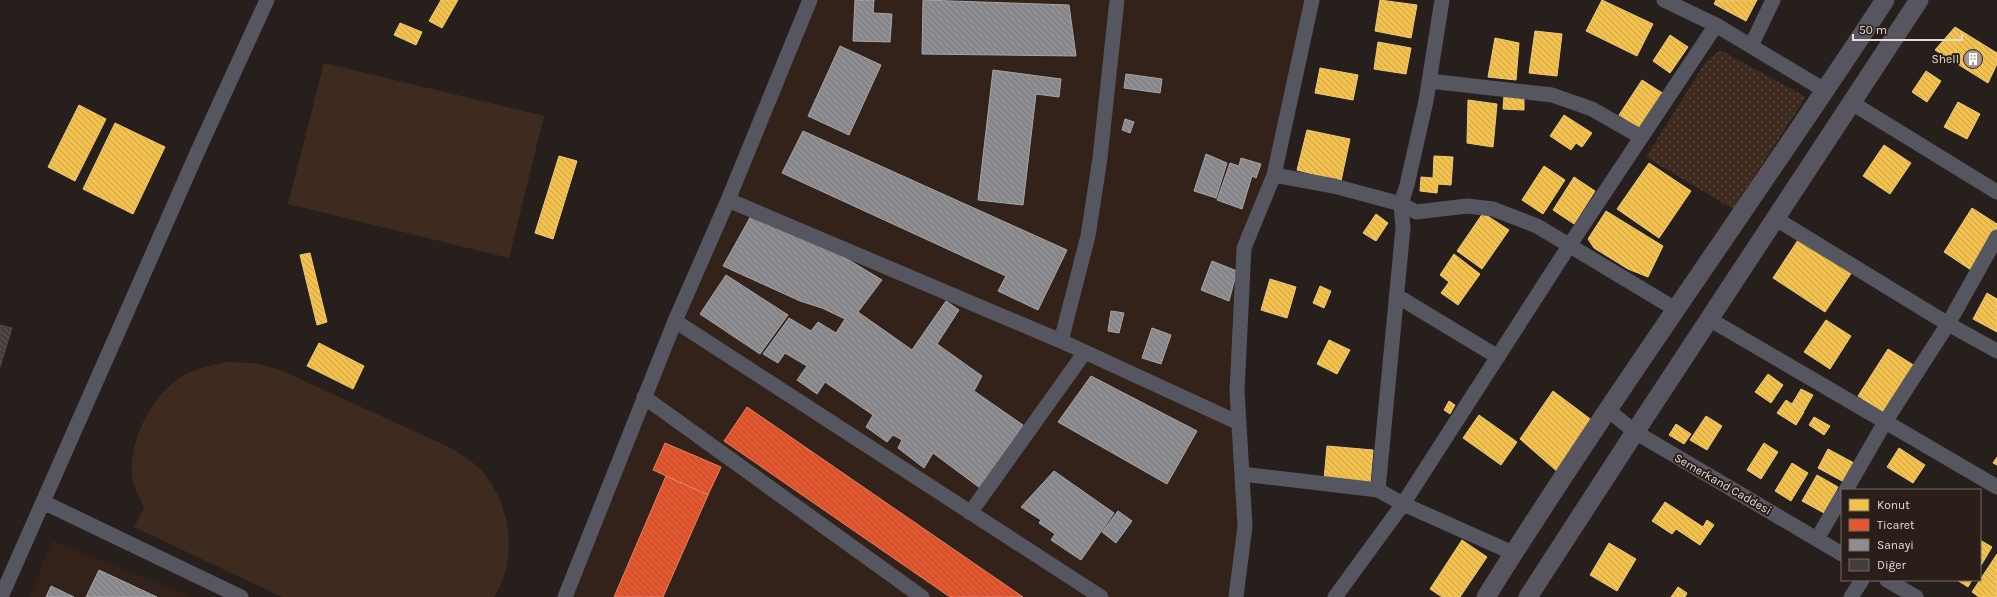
<svg xmlns="http://www.w3.org/2000/svg" width="1997" height="597" font-family="Karla,sans-serif">
<defs>
<pattern id="grass-dots" width="8" height="8" patternUnits="userSpaceOnUse"><rect width="8" height="8" fill="#3f2a1f"/><path d="M2 2h.1M6 6h.1" fill="none" stroke="#5b483f" stroke-width="1.8" stroke-linecap="round"/></pattern>
<pattern id="homes-back-hatch" width="6" height="6" patternUnits="userSpaceOnUse"><rect width="6" height="6" fill="#f2c14e"/><path d="M-1 5l2 2M0 0l6 6M5-1l2 2" fill="none" stroke="#c6a14a"/></pattern>
<pattern id="shops-back-hatch" width="6" height="6" patternUnits="userSpaceOnUse"><rect width="6" height="6" fill="#e4572e"/><path d="M-1 5l2 2M0 0l6 6M5-1l2 2" fill="none" stroke="#b45133"/></pattern>
<pattern id="industry-back-hatch" width="6" height="6" patternUnits="userSpaceOnUse"><rect width="6" height="6" fill="#8d8d92"/><path d="M-1 5l2 2M0 0l6 6M5-1l2 2" fill="none" stroke="#777679"/></pattern>
<pattern id="building-back-hatch" width="6" height="6" patternUnits="userSpaceOnUse"><rect width="6" height="6" fill="#433d3b"/><path d="M-1 5l2 2M0 0l6 6M5-1l2 2" fill="none" stroke="#5e5857"/></pattern>
</defs>
<rect width="100%" height="100%" fill="#271f1c"/>
<path fill="#322219" d="M805,0H1312L1274,175L1244,248L1242,474L1232,597H564Z
M52,540L192,597H29Z"/>
<path fill="url(#grass-dots)" d="M1720,50L1806,97L1733,209L1646,157L1705,63Z"/>
<path fill="#3f2a1f" d="M324,63L544,116L509,258L288,204Z
M227,362L253,363L278,369L453,449C463,456 474,462 482,471C511,505 519,558 494,597H282L134,527L144,508C140,498 133,487 132,476C129,439 153,392 186,374C198,368 213,365 227,362Z"/>
<path fill="url(#homes-back-hatch)" stroke="#eec977" d="M441,0H458L442,28L429,21Z
M1380,0L1417,5L1411,38L1375,31Z
M1602,0L1653,24L1637,56L1586,31Z
M1716,0H1757L1746,21L1714,4Z
M400,23L422,32L416,45L394,35Z
M1955,27L1997,53V64L1988,83L1935,50Z
M1535,31L1562,34L1557,76L1529,73Z
M1670,35L1688,47L1670,73L1653,61Z
M1495,38L1519,43L1516,80L1488,77Z
M1378,42L1411,48L1406,74L1374,69Z
M1320,68L1358,75L1353,100L1315,93Z
M1926,71L1941,81L1927,102L1912,92Z
M1642,80L1664,94L1641,129L1619,115Z
M1504,96L1524,97V110L1503,109Z
M1468,100L1497,104L1493,147L1467,143Z
M1958,102L1980,114L1967,139L1944,127Z
M79,105L106,119L75,181L48,167Z
M1564,115L1592,133L1582,147L1576,143L1571,150L1550,136Z
M115,123L165,147L133,214L83,189Z
M1307,130L1350,139L1341,181L1297,170Z
M1884,145L1911,163L1890,194L1863,176Z
M559,156L577,161L553,239L535,233Z
M1434,156L1453,157L1451,185L1438,184L1437,193L1420,191L1421,177L1433,178Z
M1649,163L1691,191L1659,238L1617,209Z
M1544,166L1565,180L1543,214L1522,200Z
M1574,177L1595,191L1574,224L1553,210Z
M1972,208L1997,224V229L1971,270L1944,252Z
M1606,211L1663,246L1648,277L1628,269L1594,248L1588,239Z
M1483,213L1509,230L1482,269L1457,251Z
M1376,214L1388,223L1376,241L1363,233Z
M1800,237L1852,272L1825,312L1773,278Z
M310,253L327,322L317,325L300,255Z
M1454,254L1480,274L1458,305L1441,293L1449,282L1440,275Z
M1270,279L1296,287L1287,318L1261,310Z
M1320,286L1331,291L1324,308L1313,303Z
M1987,293L1997,299V332L1973,319Z
M1826,320L1851,336L1830,369L1804,352Z
M1329,340L1350,350L1337,374L1317,364Z
M319,343L364,366L353,389L307,366Z
M1888,349L1915,366L1885,413L1858,396Z
M1768,374L1783,385L1771,403L1755,392Z
M1801,389L1813,395L1804,411L1792,404Z
M1553,391L1593,421L1560,474L1520,439Z
M1786,400L1804,412L1796,425L1777,413Z
M1449,401L1455,405L1450,414L1444,410Z
M1479,415L1517,442L1501,465L1463,438Z
M1706,416L1722,426L1707,450L1690,440Z
M1814,417L1830,426L1824,435L1809,425Z
M1676,424L1691,434L1684,444L1669,435Z
M1764,443L1778,452L1761,479L1747,470Z
M1327,446L1373,450L1370,484L1324,480Z
M1899,448L1925,465L1913,483L1887,467Z
M1828,449L1854,463L1844,482L1818,468Z
M1997,457V465L1993,463Z
M1792,463L1808,473L1791,501L1775,491Z
M1817,475L1838,487L1824,513L1802,501Z
M1665,502L1703,527L1707,520L1714,525L1700,545L1676,529L1672,534L1652,521Z
M1462,540L1487,557L1460,597H1442L1430,589Z
M1980,540L1992,547L1980,567Z
M1609,543L1636,559L1617,591L1590,575Z
M1997,554V597H1979L1972,592Z
M1957,580H1972L1968,587Z
M1678,587L1687,593L1685,597H1671Z"/>
<path fill="url(#shops-back-hatch)" stroke="#e47f61" d="M747,407L1023,597H950L724,441Z
M665,443L721,467L708,495L653,470Z
M666,476L708,495L663,597H614Z"/>
<path fill="url(#industry-back-hatch)" stroke="#a7a4a7" d="M855,0H874L873,13L892,14L890,42L853,41Z
M923,0L1069,5L1076,56L922,54Z
M840,46L881,65L849,135L808,116Z
M993,70L1061,79L1059,97L1036,94L1023,205L978,200Z
M1126,74L1162,79L1160,93L1124,88Z
M1125,119L1134,122L1130,133L1122,130Z
M803,131L1067,250L1038,310L998,291L1006,276L782,173Z
M1206,154L1227,163L1216,198L1194,191Z
M1241,158L1261,164L1256,178L1252,176L1242,209L1217,200L1230,163L1239,166Z
M751,216L844,257L882,280L858,312L912,350L946,301L959,310L937,344L982,376L974,391L1023,425L980,488L933,453L924,468L898,448L902,440L893,435L887,442L866,427L873,415L825,382L817,394L797,380L807,366L785,353L778,363L763,354L789,318L811,331L818,322L836,333L845,319L822,308L800,301L723,266Z
M1212,261L1237,271L1229,301L1201,290Z
M726,275L788,315L760,354L700,314Z
M1111,311L1124,313L1119,333L1108,331Z
M1152,328L1171,335L1161,364L1142,358Z
M1091,376L1197,431L1167,484L1058,422Z
M1054,471L1114,513L1081,560L1051,540L1055,534L1039,523L1041,520L1021,507Z
M1118,511L1132,521L1116,543L1102,532Z
M99,570L157,597H86Z
M51,586L74,597H46Z"/>
<path fill="url(#building-back-hatch)" stroke="#504946" d="M0,325L12,328L0,367Z"/>
<g fill="none" stroke-linecap="round" stroke-linejoin="round">
<path stroke="#555660" stroke-width="15" d="M1664,0L1716,25L1826,91
M1751,46L1773,0
M1429,81L1552,95L1592,109L1641,137
M1852,103L1997,192
M1274,175L1334,186L1401,204L1416,212L1467,206L1493,209L1537,226L1677,310
M728,200L1061,341L1239,423
M1776,219L1948,324L1997,351
M1397,296L1498,357
M1709,319L1997,487
M675,321L1101,597
M1061,341L1088,236L1100,158L1117,0
M644,397L922,597
M1608,410L1635,432L1842,554
M1242,474L1378,490L1403,504L1513,553
M1378,490L1403,228L1401,204L1407,185L1426,101L1442,0
M1846,490L1885,422L1948,324L1997,237
M43,502L241,597
M970,513L1085,352
M1817,539L1842,496
M1887,580L1916,597
M1,597L197,153L267,0
M565,597L675,321L728,200L810,0
M1236,597L1245,526L1237,391L1244,248L1274,175L1312,0
M1335,597L1403,504L1569,246L1716,25
M1851,597L1862,580"/>
<path stroke="#575660" stroke-width="19" d="M1486,597C1613,394 1754,200 1885,0
M1528,597L1635,432L1919,0"/>
</g>
<defs>
<g id="building-disc" transform="scale(1)"><circle r="9.5" fill="#a29996" stroke="#2b1e18"/><path d="M-4-6H4V6H1V3H-1V6H-4ZM-2.5-4.3h1.7v1.8h-1.7ZM.8-4.3h1.7v1.8H.8ZM-2.5-1h1.7V.8h-1.7ZM.8-1h1.7V.8H.8Z" fill="#fff"/></g>
</defs>
<g fill-rule="evenodd">
<use href="#building-disc" x="1973" y="59"/>
</g>
<g text-anchor="middle" dominant-baseline="central" stroke-width="4" stroke-linejoin="round" paint-order="stroke">
<g font-size="12" fill="#e4dbd7" stroke="#2b1e18" text-anchor="end">
<text x="1959" y="59">Shell</text>
</g>
<g font-size="12" fill="#e4dbd7" stroke="#2b1e18">
<text transform="translate(1723 484) rotate(30)">Semerkand Caddesi</text>
</g>
</g>
<rect x="1841" y="489" width="140" height="92" fill="#2b1e18" stroke="#756a64"/>
<rect x="1849" y="499" width="20" height="12" fill="#f2c14e" stroke="#756a64"/>
<text x="1877" y="509" font-size="12" fill="#e4dbd7">Konut</text>
<rect x="1849" y="519" width="20" height="12" fill="#e4572e" stroke="#756a64"/>
<text x="1877" y="529" font-size="12" fill="#e4dbd7">Ticaret</text>
<rect x="1849" y="539" width="20" height="12" fill="#8d8d92" stroke="#756a64"/>
<text x="1877" y="549" font-size="12" fill="#e4dbd7">Sanayi</text>
<rect x="1849" y="559" width="20" height="12" fill="#433d3b" stroke="#756a64"/>
<text x="1877" y="569" font-size="12" fill="#e4dbd7">Diğer</text>
<path d="M1853 34v6h109v-6" fill="none" stroke="#e4dbd7" stroke-width="2"/>
<text x="1859" y="34" font-size="12" fill="#e4dbd7" stroke="#2b1e18" stroke-width="3" paint-order="stroke">50 m</text>
</svg>
